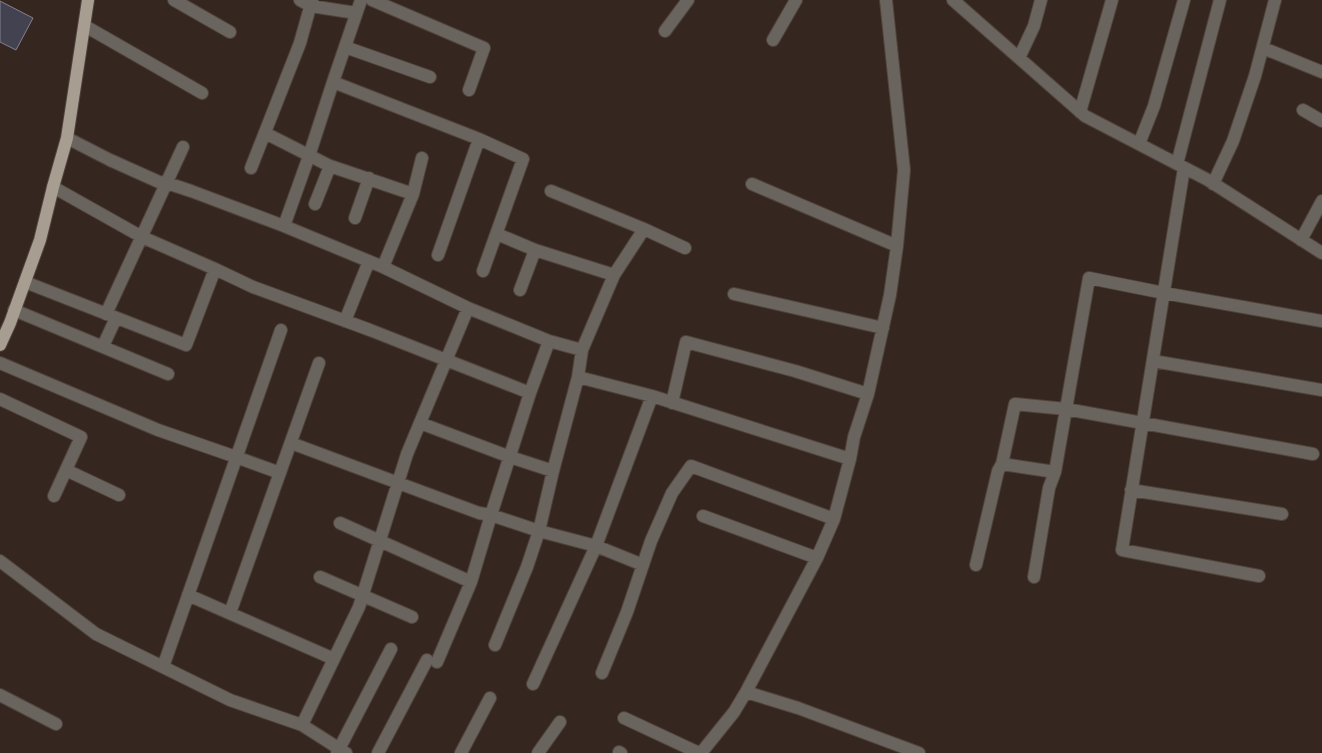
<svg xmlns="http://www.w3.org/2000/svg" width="1322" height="753" font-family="'Golos Text',sans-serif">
<rect width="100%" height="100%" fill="#35271f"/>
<path fill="#434251" stroke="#838192" d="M0,1L33,18L16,50L0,42Z"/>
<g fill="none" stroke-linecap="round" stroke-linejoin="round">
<g stroke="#50433b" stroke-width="14">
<path id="minor" d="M174,0L230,32
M300,0L311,6L356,13
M372,0L484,48L469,90
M953,0L1085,116L1208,180L1322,253
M85,26L202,93
M665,31L688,0
M773,40L796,0
M345,47L430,77
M1263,48L1322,72
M1019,58L1034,26L1041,0
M333,82L479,139L523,159L483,271
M1303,110L1322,121
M1080,112L1112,0
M265,133L330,166L413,194
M67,138L110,160L159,182L167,183L191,191L284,226L383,267L468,308L549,341L582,350
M1139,144L1154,106L1184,0
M1177,164L1220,0
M251,168L300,43L312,0
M1184,168L1122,550L1259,576
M752,184L897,246
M1213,184L1233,141L1255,76L1275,0
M53,187L142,237L215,269L253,287L370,330L530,393
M551,191L644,229L685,248
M315,204L330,166
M355,218L369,178
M284,226L309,156L333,82L361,0
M497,234L535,250L614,275
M1301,240L1322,201
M438,255L479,139
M383,267L413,194L422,158
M25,282L186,345L215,269
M520,290L535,250
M734,294L883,328
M14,310L168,374
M106,314L183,147
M345,321L369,261
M103,346L116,318
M1153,361L1322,390
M0,363L158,430L236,457L280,473
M578,377L652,396L850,459
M0,399L81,437L54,496
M672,403L686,342L795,371L868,394
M420,423L510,457L553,471
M291,443L479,513L491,515L539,531L596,546L643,565
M1313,454L1066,409L1089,278L1164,293L1322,321
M1002,464L1055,472
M66,470L119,495
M1131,490L1282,514
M703,516L817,558
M340,523L471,582
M0,561L96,634L230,700L302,725L346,753
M976,565L998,471L1002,464L1015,404L1066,409L1055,472L1049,488L1034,577
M320,577L412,617
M188,595L334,659
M230,613L319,363
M495,645L527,567L539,531L553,471L578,377L582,350L614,275L644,229
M437,662L471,582L491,515L530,393L549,341
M163,667L281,330
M602,673L627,612L651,541L672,493L691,466L834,519
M533,684L596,546L652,396
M746,692L798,708L919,753
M0,695L56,724
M624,718L699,753
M302,725L359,607L407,454L468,308
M337,753L391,649
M378,753L427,660
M461,753L490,698
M538,753L560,722
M619,753V752L621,753
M701,753L734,712L746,692L817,558L834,519L850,459L854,437L868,394L890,295L897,246L904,170L886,0"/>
</g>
<g stroke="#50433b" stroke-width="14">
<path id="major" d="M0,345L10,323L40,240L53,187L67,138L88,0"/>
</g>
<use href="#minor" stroke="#69645e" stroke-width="12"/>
<use href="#major" stroke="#a79d90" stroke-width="12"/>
</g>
</svg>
